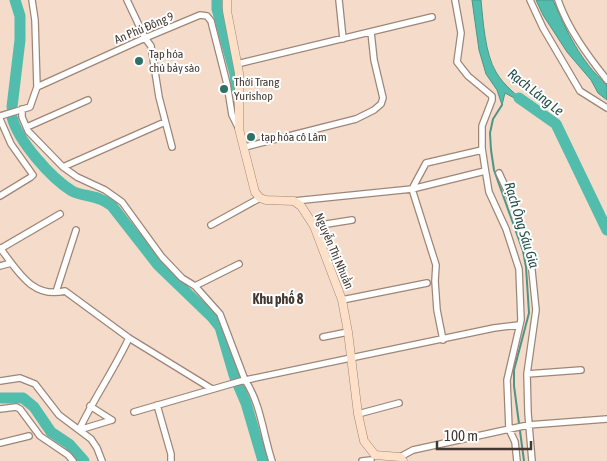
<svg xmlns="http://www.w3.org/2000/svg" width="607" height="461" font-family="'Asap Condensed',sans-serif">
<rect width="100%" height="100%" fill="#f5dbca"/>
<path fill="#52bdac" stroke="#4e9587" d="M472,0H481C483,20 485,54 496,72C504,86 519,97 531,107L505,93L502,105L497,90L486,74L479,50Z
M536,0H553C567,32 580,61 607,85V100L598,93L591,80L567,52L543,15Z"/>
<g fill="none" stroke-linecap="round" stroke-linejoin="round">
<path stroke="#4e9587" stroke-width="2" d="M502,105L493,119L490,133L491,150L494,170L523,251L526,267L529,313L514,370V386L524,461"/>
<path stroke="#52bdac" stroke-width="11" d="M217,0V9L235,74L236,89
M519,98L556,124L607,230
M12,107L20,40V16L15,0
M12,117C18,141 51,178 72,191C81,196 93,195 102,200C105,201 109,204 112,206L158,265L212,317L220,327L234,375L246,403L263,461
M0,398H23L34,407L51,432L69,444L84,461"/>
<g stroke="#9e8677" stroke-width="8">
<path id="street" d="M127,0L145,38L151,46L159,97L172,147
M339,0L343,39
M455,0L461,33L457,62L468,76L492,96V100L482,126V148L485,168L489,192L506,229L519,269L521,320L507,380L509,429L515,442L517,461
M530,0L543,28L580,91L607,108
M558,0C568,29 588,56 607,80
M237,64L432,17
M37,87L145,38L200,15L207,16L211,21L227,84L232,115L238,127
M22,109V117L28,131L63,167L77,177L105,190L122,202L162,257L182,278L195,286L220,314L245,380C261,404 263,434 272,461
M0,116L30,107L37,87L35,20L32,0
M0,119L11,144L33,175L31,177L0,196
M27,127L88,100
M245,147L356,119L374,110L381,104L383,98L374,60L371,32
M63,167L165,122
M499,173L518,214L531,261L536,310L527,374L528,413L532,461
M294,201L412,189L485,171
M211,225L260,198
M314,226L352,220
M0,248C18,271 32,299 65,291L129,338L212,389
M0,249L60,214
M0,266L11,263
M195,286L239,264
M56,292L76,230
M342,300L427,283
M323,337L348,332
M443,340L437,310L435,281L436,265L412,189L426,163L482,150
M527,374L581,370
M0,381L20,378L35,384L59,415L91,439L97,448L102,461
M157,405L171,454V461
M90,406L112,420
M0,409L16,407L20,409L40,436L68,455L73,461
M134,412L241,381L494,328L519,325
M358,414L399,403
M79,430C94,398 114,370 129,338
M79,430L112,420
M0,443L29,436
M400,457L413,450L528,425L607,419
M362,461L371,460"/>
</g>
<g stroke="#9e8677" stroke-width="9">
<path id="secondary" d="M227,0V11L239,73V129L255,192L260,198L266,200L294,201L301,206L314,226L342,300L348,332L358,414L364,441L375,455L400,457L403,461"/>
</g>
<use href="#street" stroke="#fff" stroke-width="5.5"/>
<use href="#secondary" stroke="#fee0c9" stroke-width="8"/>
</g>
<g fill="#2c7267" stroke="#fff" stroke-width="2">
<circle cx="139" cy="61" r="5"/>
<circle cx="224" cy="89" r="5"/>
<circle cx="251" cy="137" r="5"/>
</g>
<g text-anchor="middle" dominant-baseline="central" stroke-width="4" stroke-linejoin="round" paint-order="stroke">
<g font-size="12" fill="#433932" stroke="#fff">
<text transform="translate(144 28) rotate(-23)">An Phú Đông 9</text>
<text transform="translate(334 251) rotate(67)">Nguyễn Thị Nhuần</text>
</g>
<g font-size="12" fill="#433932" stroke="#fff" text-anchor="start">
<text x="149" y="54">Tạp hóa<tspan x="149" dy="14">chú bảy sào</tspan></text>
<text x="234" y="82">Thời Trang<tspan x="234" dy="14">Yurishop</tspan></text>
<text x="261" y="137">tạp hóa cô Lâm</text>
</g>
<g font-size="14" font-style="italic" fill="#215048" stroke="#fff">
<text transform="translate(536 92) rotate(38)">Rạch Láng Le</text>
<text transform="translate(522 225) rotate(73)">Rạch Ông Sáu Gia</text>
</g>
<g font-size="14" font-weight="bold" fill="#433932" stroke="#fff">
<text x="278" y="299">Khu phố 8</text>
</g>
</g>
<path d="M437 441v8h94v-8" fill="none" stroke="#433932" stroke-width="2.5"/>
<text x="444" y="441" font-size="15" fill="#433932" stroke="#ffffff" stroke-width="4" paint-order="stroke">100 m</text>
</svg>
